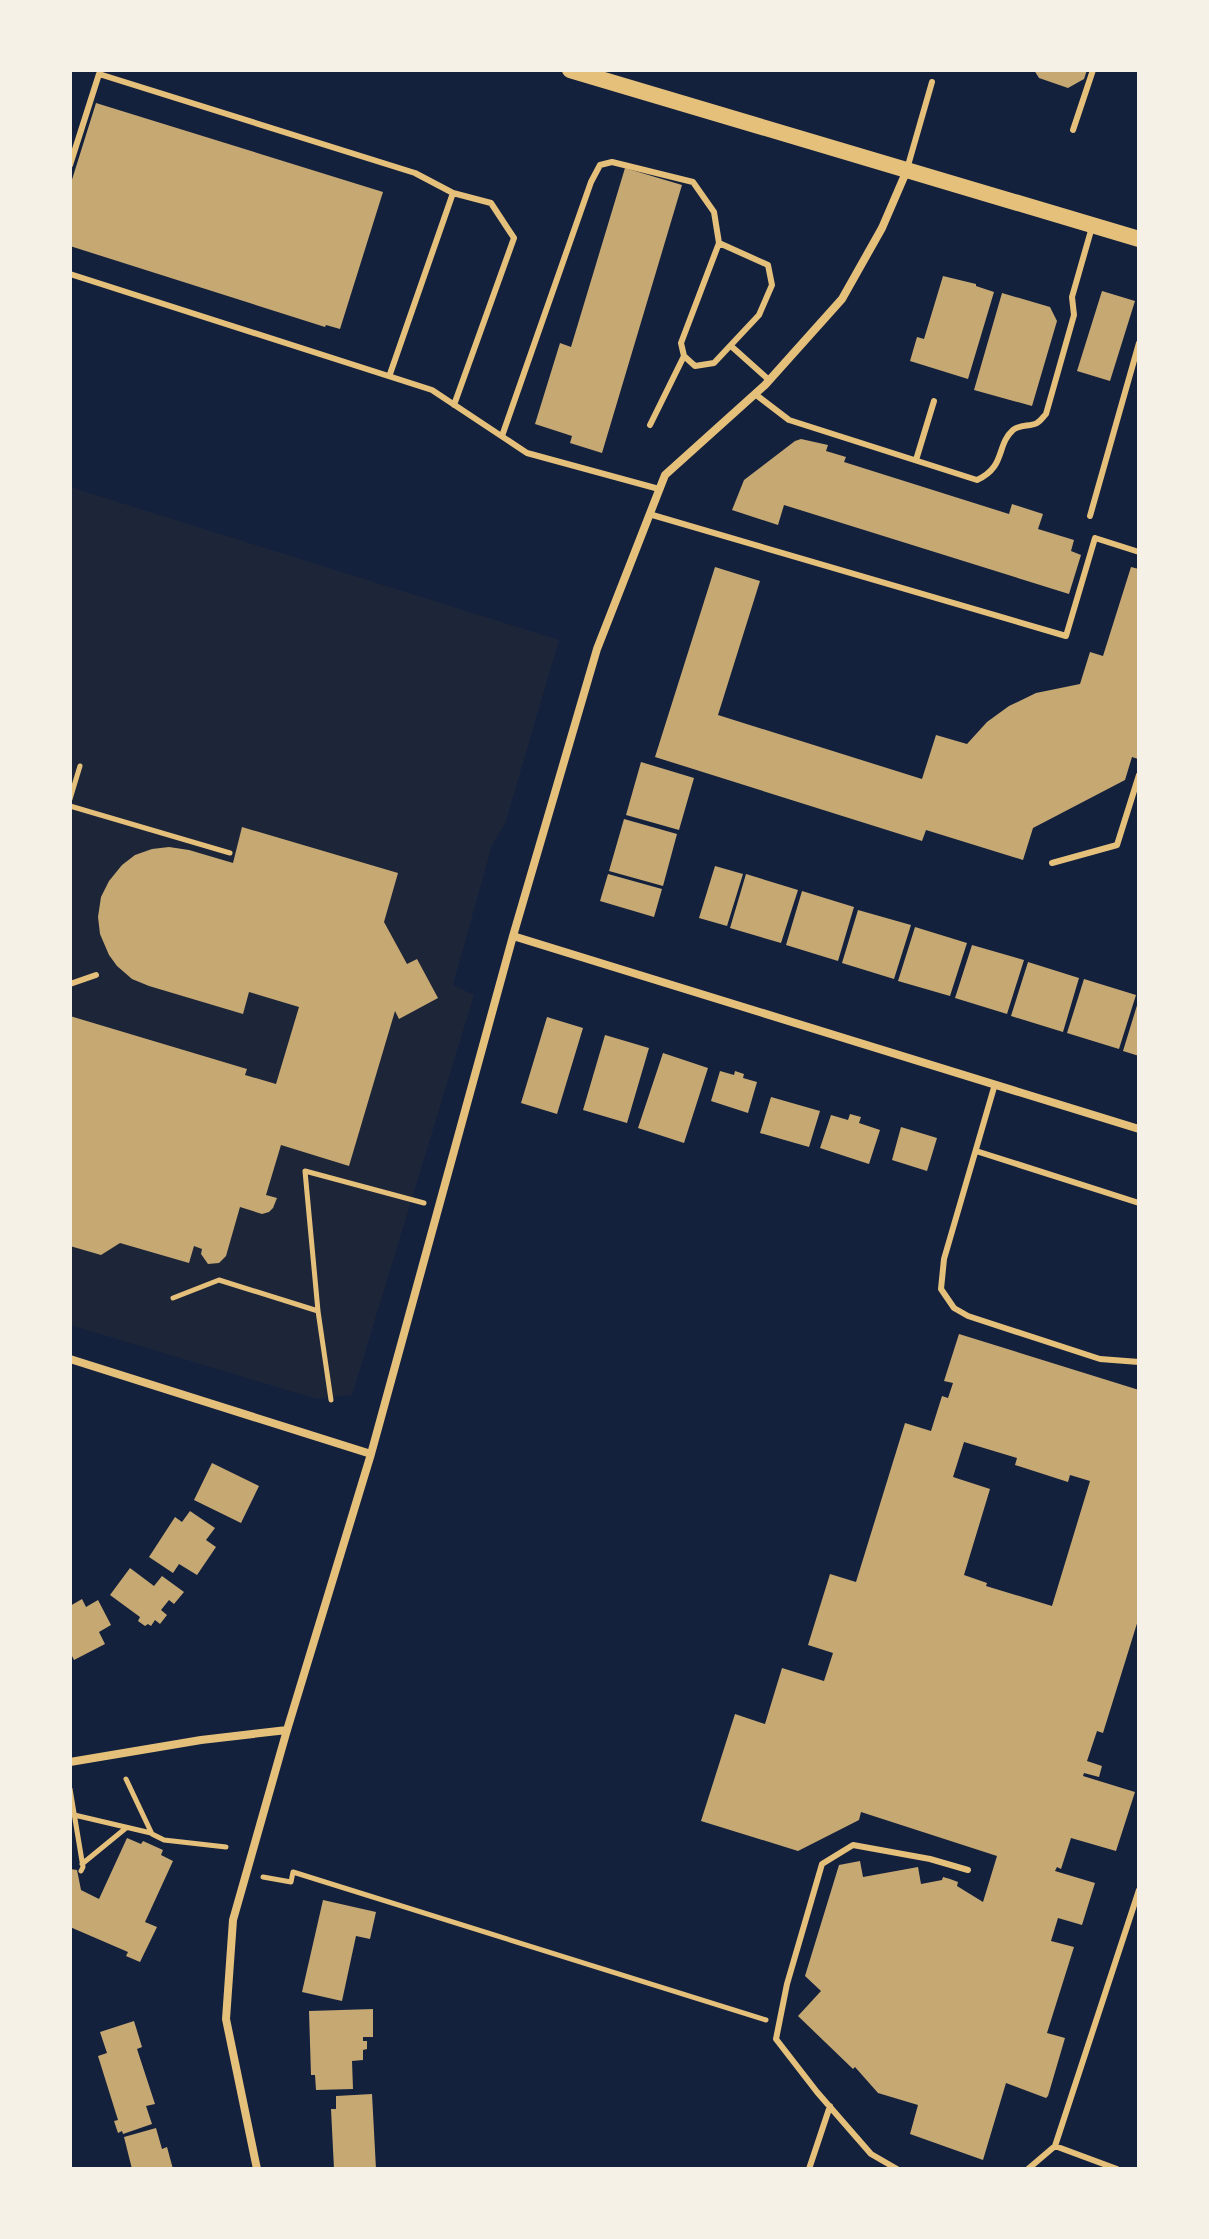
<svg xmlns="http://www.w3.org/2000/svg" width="1209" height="2239" font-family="'Varela Round',sans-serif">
<rect width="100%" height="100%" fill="#14213d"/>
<path fill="#1d2539" d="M70,487L559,640L505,824L492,845L453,985L474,995L352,1395L317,1399L70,1325Z"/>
<path fill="#c6a872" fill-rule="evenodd" d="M1034,70H1087L1084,79L1068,88L1039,78Z
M96,103L383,192L340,329L326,325L325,327L70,246V186Z
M625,168L682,185L602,453L570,443L572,436L535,424L560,343L571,347Z
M943,276L976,284V286L994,292L968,379L910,361L917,337L924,339Z
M1102,291L1135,301L1110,381L1077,371Z
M1002,293L1050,307L1057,321L1032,406L974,390Z
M801,439L828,445L826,451L846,457L844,462L1009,514L1012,504L1043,514L1038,529L1074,540L1071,551L1081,555L1069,594L784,505L778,525L732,510L744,480L795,441Z
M715,567L760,581L718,715L922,779L936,735L967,744L987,722L1009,706L1036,693L1080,684L1090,652L1103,656L1131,567L1139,569L1138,759L1132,757L1125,780L1033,828L1023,860L926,830L922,841L655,757Z
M641,762L694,778L679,830L626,815Z
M624,819L677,834L663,886L609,871Z
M242,827L398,873L384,922L407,964L417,959L438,998L399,1019L395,1011L349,1166L281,1145L266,1195L277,1198L273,1208L269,1212L262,1214L240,1207L226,1256L219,1263L208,1264L201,1254L202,1249L194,1246L189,1263L120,1243L101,1255L70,1246V1016L247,1069L245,1075L276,1084L299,1007L249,992L243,1014L149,986L132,979L117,966L109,955L100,934L98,917L101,897L109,881L122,865L135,855L152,849L169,847L189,850L233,863Z
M715,866L743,874L727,926L699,918Z
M608,874L662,889L654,917L600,901Z
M746,874L798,890L781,943L730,928Z
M802,891L854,907L838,961L786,945Z
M858,910L911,925L894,979L842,963Z
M915,927L967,943L950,996L898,981Z
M972,945L1024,960L1007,1014L955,998Z
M1028,962L1079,978L1063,1032L1011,1016Z
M1084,979L1136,995L1119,1049L1067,1033Z
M1138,1002H1139V1056L1123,1051Z
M547,1017L583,1028L557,1114L521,1103Z
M605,1035L649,1048L627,1123L583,1110Z
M663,1053L708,1068L684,1143L638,1128Z
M720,1071L734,1075L735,1071L744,1074L743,1078L757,1082L748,1113L711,1101Z
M771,1097L820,1111L809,1147L760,1133Z
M850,1114L861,1117L859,1123L880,1130L869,1164L820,1148L831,1115L848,1120Z
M901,1127L937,1138L927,1171L892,1160Z
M959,1334L1139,1390V1617L1103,1733L1097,1731L1087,1761L1102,1766L1099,1777L1084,1773L1083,1776L1135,1792L1116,1851L1071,1838L1061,1869L1057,1867L1055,1871L1095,1883L1082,1925L1058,1918L1051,1941L1074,1947L1047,2033L1065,2038L1048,2096L1046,2098L1006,2083L983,2160L910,2134L918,2105L878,2093L855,2067L853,2069L798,2016L821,1991L805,1976L839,1865L860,1861L863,1877L918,1867L921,1884L942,1880L943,1877L950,1879L958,1882L957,1886L983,1902L997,1856L861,1812L859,1820L798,1851L701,1821L735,1714L765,1724L782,1668L824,1681L833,1653L808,1645L830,1574L856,1582L905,1423L931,1431L942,1396L948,1398L953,1383L944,1381ZM964,1442L1017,1458L1015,1465L1068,1482L1070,1475L1090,1481L1052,1606L986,1586L987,1583L964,1575L990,1489L953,1477Z
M212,1463L259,1486L241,1523L194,1500Z
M190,1511L215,1528L206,1540L216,1547L197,1575L179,1564L173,1573L149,1557L175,1517L182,1522Z
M130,1568L154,1586L162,1576L184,1592L174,1604L169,1600L161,1610L167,1615L160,1624L155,1620L151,1626L148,1624L145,1626L138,1621L140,1617L110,1595Z
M82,1599L86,1607L98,1600L111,1625L99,1632L105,1644L74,1660L70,1652V1606Z
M127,1838L141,1844L143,1841L163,1850L161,1855L173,1861L145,1922L157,1927L140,1962L126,1956L128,1952L70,1927V1869L77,1870L81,1890L99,1899Z
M323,1900L376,1912L370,1939L356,1936L342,2001L302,1992Z
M373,2009V2037H363V2041H367V2049L363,2050V2060L352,2061L353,2089L316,2090L315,2075H311L309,2011Z
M134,2021L142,2047L137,2049L155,2104L146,2106L152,2124L123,2134L122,2131L118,2133L114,2121L118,2120L98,2056L107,2053L100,2032Z
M372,2094L376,2169H334L331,2109H336V2096Z
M156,2128L162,2149L167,2147L173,2169H132L124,2137Z"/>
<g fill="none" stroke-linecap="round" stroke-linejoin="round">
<path stroke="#e5c07b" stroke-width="5" d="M70,799L80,766
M70,806L230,853
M173,1298L219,1280L318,1311
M331,1400L318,1311L305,1171L424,1203
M126,1779L152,1834L164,1840L226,1847
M70,1789L83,1867L81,1871
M70,1814L151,1833
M82,1864L126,1828
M263,1877L291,1882L293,1872L766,2020"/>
<path stroke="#e5c07b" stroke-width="6" d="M1073,130L1093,70
M70,165L99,74L415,173L453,193L390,374
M907,169L932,82
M453,193L491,203L514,238L454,405
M70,274L432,390L527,453L659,489
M731,346L769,380
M755,394L789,420L977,480C1006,467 996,445 1013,430C1020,424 1030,427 1037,423C1041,421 1043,417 1046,414L1074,315L1072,297L1092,227
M650,425L684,356
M502,436L591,182L600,165L612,162L693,182L714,212L719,243L681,343L684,356L695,366L714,363L759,315L772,285L768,265L719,243
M916,460L934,401
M649,514L1066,636L1095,538L1139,552
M1090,516L1139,343
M1052,863L1117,845L1139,775
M70,984L96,975
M995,1084L944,1259L941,1289L954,1308L968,1316L1100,1359L1139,1362
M976,1151L1139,1203
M1055,2146L1117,2169
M809,2169L830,2106
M897,2169L871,2154L817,2092L776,2039L787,1984L822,1864L853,1845L930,1859L968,1870
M1028,2169L1055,2146L1139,1890"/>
<path stroke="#e5c07b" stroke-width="8" d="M513,936L1139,1129
M70,1359L371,1454
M70,1762L201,1740L287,1730
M257,2169L226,2019L233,1920L287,1730L371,1454L513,936L597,649L665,475L765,385L842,299L882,228L907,170"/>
<path stroke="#e5c07b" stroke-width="16" d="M570,70L1139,239"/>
</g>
<rect width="1209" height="2239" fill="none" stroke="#f6f1e7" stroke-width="144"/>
</svg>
